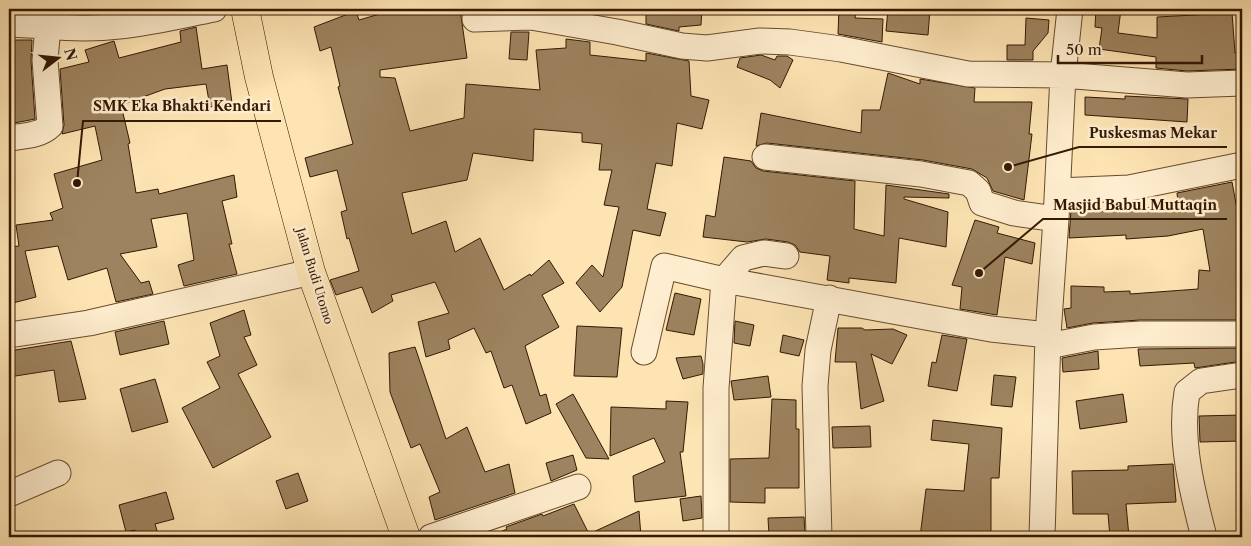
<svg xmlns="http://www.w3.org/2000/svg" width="1251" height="546" font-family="'Libre Caslon Text',serif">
<rect width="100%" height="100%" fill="#fee4b3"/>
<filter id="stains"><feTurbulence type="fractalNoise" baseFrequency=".004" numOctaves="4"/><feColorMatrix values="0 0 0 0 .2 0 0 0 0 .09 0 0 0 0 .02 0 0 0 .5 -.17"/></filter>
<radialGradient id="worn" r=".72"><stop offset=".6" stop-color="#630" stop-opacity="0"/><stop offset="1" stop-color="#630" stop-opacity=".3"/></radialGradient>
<path fill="#9d835f" stroke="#341903" d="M397,9H460L467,58L380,70V77L395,78L410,131L464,118L466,84L540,90L536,50L566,48V39L590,42V55L646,61V53L689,61L691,96L709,100L702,129L677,123L672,166L656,163L647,209L666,213L660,236L633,230L622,287L600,312L576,283L592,265L603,277L619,207L604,205L612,170H599L602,144L582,142V133L534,129L533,161L473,153L467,180L402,193L412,234L446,221L455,252L480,238L504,290L530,274L531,276L549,260L564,283L542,295L559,327L525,346L540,396L546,394L551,413L526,424L512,385L504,388L491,351L486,353L474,328L448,340L450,349L426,357L418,322L449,313L435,282L391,295L393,301L372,313L362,287L336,295L330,280L359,271L349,238L347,239L341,212L347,210L337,170L310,177L305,158L353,144L338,87L340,86L331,47L320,51L314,27L356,11L359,20Z
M646,9H702L701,25L679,27V31L646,24Z
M839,9H856L855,18L883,19L882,42L838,34Z
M888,9H930L928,35L886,31Z
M1096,9H1121L1118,33L1157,38V17L1232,13L1235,53L1242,52V69L1187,71L1156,68V57L1099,49L1102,28L1095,27Z
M1026,18L1049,20L1048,33L1033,51V60H1007V45H1025Z
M196,27L202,69L227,65L232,103L210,107L206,84L165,89L121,105L130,143L128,144L136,193L158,189L159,194L234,175L237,197L222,201L232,244H229L237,274L184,286L178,265L194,260L187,213L151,219L157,247L120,254L141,283L149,281L153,294L116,302L107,268L68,280L58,246L25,251L36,297L9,304V247L19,246L16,225L53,220L50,213L63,208L54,174L102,160L95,126L62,134L64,125L60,69L89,62L85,50L114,41L119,58L181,42L180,31Z
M511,32H529L527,60L509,59Z
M9,40H32L31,61L35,119L9,124Z
M761,55L775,60L777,56H787L793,60L780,88L770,80L737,67L740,58Z
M888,73L920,84V79L975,88L974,102H1032L1029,134H1032L1024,200L993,191L987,178L972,169L923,160L767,143L756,146L761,113L861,133L862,110H880Z
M1125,96L1188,99L1187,122L1085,115V97L1125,99Z
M724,157L751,161L756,168L763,171L855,181L854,229L884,236L886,185L949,194V198L904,197V199L948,212L946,247L899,238L896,283L849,278V283L827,280L830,256L800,252L795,245L788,242L766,239L747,242L703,237L706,215L715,217Z
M1232,182L1242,236V320H1140L1093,323L1067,328L1064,309L1071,308V286L1104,287V292L1130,291V294L1198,289L1199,270L1210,271L1203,229L1168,236L1126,239V235L1069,238L1071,210L1099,208V211L1158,207L1178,203L1177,193Z
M975,220L999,227L997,233L1035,243L1032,264L1005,257L997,315L960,309L962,287L952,285Z
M675,293L701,299L694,335L666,330Z
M244,310L251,335L244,337L257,365L238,374L271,437L213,468L182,408L220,388L207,362L220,356L210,323Z
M164,321L169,344L120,355L115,332Z
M735,321L754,325L750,346L734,343Z
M577,326L622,328L617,377L574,376Z
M838,328H862L865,330L893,329L907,335L892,364L871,354L884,401L861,409L856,362H835Z
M783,335L804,340L799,356L780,352Z
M942,335L967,339L957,391L928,386L932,362L936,363Z
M71,341L86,399L59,402L54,370L9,377V351Z
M415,347L446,439L467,427L485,472L509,464L515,493L435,520L429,497L440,492L420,444L411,448L390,392L389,353Z
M1242,348V361L1195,368L1194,363L1140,366L1138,349Z
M1098,351L1099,369L1063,372L1062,358Z
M701,356L703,364V374L683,379L676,358Z
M994,375L1016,377L1012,407L991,405Z
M768,376L771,397L734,400L731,381Z
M155,379L168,422L132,432L120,389Z
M573,394L609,459L586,458L556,404Z
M1123,394L1127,422L1080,429L1076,401Z
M772,399L796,400V429H799V488H765V503L730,502V459L769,458Z
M666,401L688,402L683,452H680L686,496L635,502L633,476L665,462L654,438L610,456L611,407L666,409Z
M1242,415V441L1200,442L1199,416Z
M933,420L1002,428L999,478H991V537H920L926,489L964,491L969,444L931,440Z
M870,426L871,447L833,448L832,427Z
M573,455L577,470L551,481L546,463Z
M1173,464L1176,502L1126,504L1129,537H1110L1108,514H1073L1072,471L1128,470V466Z
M298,473L308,501L286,509L276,481Z
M166,492L174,519L155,524L159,537H136L135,530L126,532L119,505Z
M701,496L702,518L683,521L680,499Z
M574,504L589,534L639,511L641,537H489L507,529L506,527L542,514L543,516Z
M804,517L805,534L769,535L768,518Z"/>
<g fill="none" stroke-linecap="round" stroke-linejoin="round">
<g stroke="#664c2f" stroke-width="27">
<path id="minor" d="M475,19L531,17L617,32L682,46L707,48L760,41L790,42L841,49L968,74L1063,75L1187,85L1242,83
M9,24L48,26
M9,138C22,136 40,136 50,126L45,60L48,26C110,33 154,21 214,9
M765,157L921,174L969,183L978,191L982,203L1014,213L1056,219
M1058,191L1129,188L1242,165
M9,335L89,323L311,272
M1048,346L1094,337L1141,334H1242
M644,352L664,266L724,280L991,329L1048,335
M9,494L58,473
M431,537L578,487
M716,537V388L724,280L743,258L764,253L786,256
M819,537L815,386L818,350L829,298
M1042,537L1048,335L1056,219L1063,75L1070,9
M1204,537C1192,491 1179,439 1187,392L1201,381L1242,375"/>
</g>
<g stroke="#341903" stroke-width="29">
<path id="major" d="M245,9L259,77L311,272L406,537"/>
</g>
<use href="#minor" stroke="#feedce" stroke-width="25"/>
<use href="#major" stroke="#fee4b3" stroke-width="28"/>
</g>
<g text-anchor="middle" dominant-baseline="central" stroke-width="5" stroke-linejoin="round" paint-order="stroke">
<g font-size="12" fill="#341903" stroke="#feedce">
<text transform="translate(315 276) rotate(73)">Jalan Budi Utomo</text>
</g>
</g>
<path fill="none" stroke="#341903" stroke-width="2" d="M77 183L83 121H281M1008 167L1079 147H1227M979 273L1043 219H1227"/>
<g fill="#341903" stroke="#feedce" stroke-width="2">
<circle cx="77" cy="183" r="5"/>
<circle cx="1008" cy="167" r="5"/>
<circle cx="979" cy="273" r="5"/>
</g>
<g font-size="14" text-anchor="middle" font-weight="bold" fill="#341903" stroke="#feedce" stroke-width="5" stroke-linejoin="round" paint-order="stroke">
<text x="182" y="111">SMK Eka Bhakti Kendari</text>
<text x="1153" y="138">Puskesmas Mekar</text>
<text x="1135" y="210">Masjid Babul Muttaqin</text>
</g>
<rect width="1251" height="546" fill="none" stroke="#fee4b3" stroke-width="30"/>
<rect x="10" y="10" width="1231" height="526" fill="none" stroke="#341903" stroke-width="2.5"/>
<rect x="15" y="15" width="1221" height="516" fill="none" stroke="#341903"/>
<g transform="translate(58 58) rotate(74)" stroke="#feedce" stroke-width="4" paint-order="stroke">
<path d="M0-4L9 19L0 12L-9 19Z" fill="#341903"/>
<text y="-8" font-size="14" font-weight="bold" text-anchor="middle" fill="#341903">N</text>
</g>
<path d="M1058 55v8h144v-8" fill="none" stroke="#341903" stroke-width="2.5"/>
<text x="1066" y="55" font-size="15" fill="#341903" stroke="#feedce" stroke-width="4" paint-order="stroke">50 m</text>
<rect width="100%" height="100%" filter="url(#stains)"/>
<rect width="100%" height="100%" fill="url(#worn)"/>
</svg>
